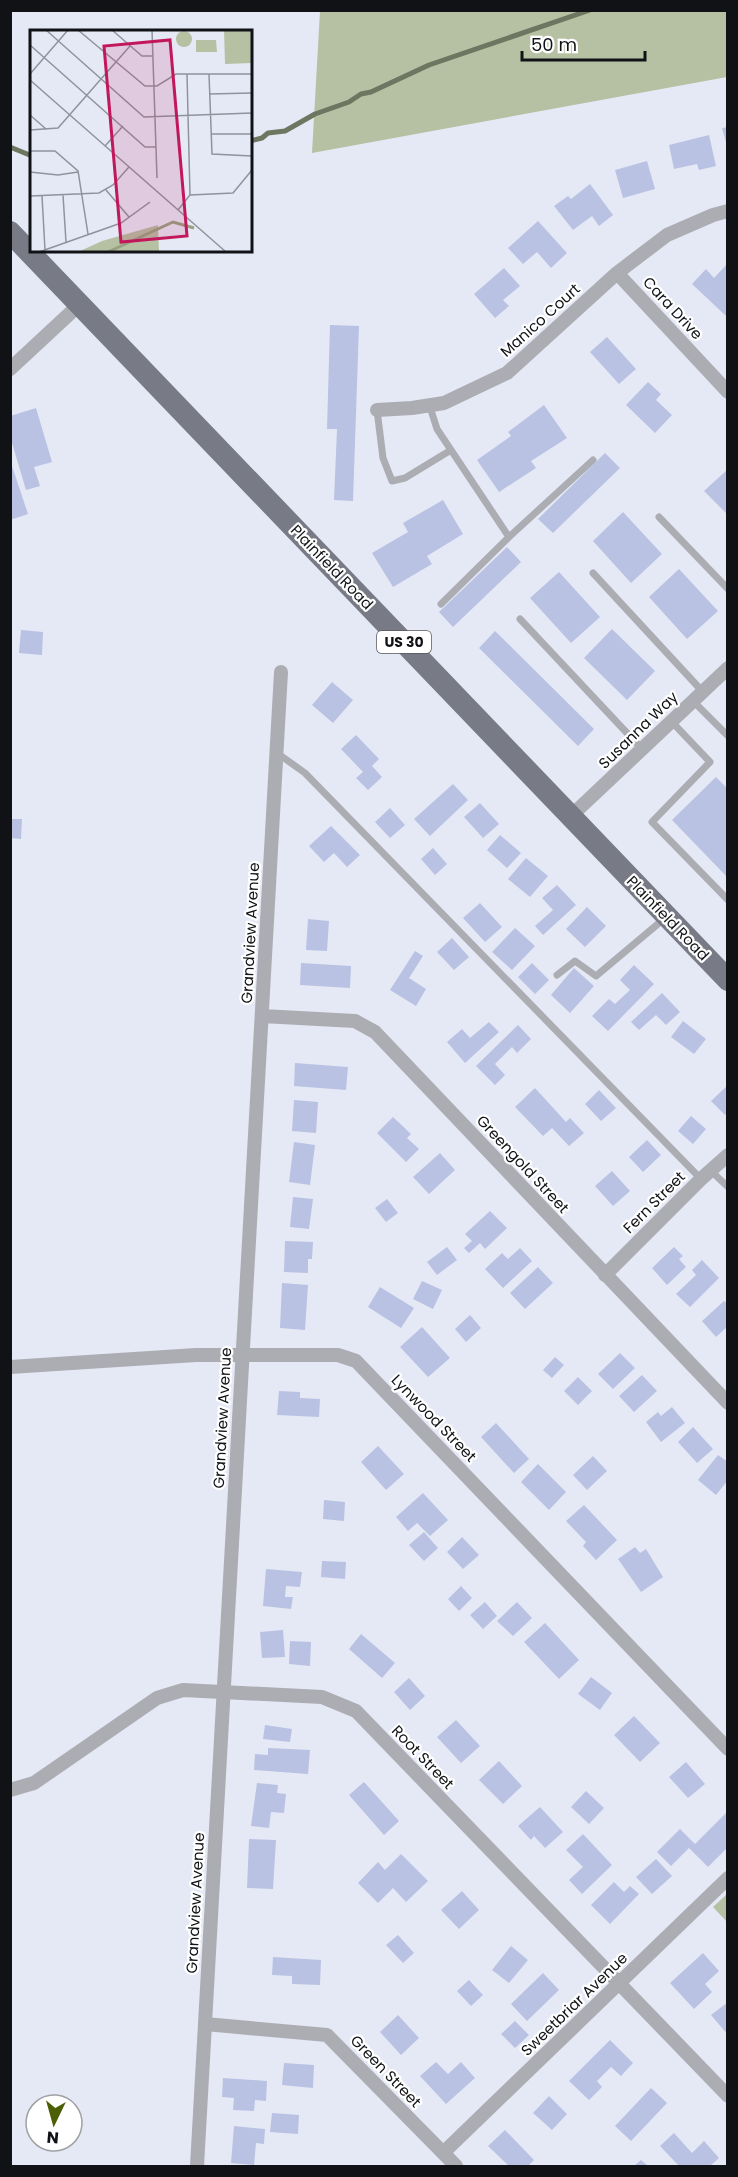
<svg xmlns="http://www.w3.org/2000/svg" width="738" height="2177" font-family="Poppins,sans-serif">
<rect width="100%" height="100%" fill="#e5e9f6"/>
<path fill="#b6c0a2" d="M320,11H727V77L312,153Z
M727,1894V1922L713,1907Z"/>
<g fill="none" stroke-linecap="round" stroke-linejoin="round">
<path stroke="#6e7661" stroke-width="5" d="M250,141L262,138L268,133L285,131L315,114L349,102L361,94L371,92L429,65L590,10
M10,147L32,156"/>
</g>
<path fill="#b9c2e2" d="M728,127V146H727L722,128Z
M709,135L716,166L699,170L697,164L674,169L669,145Z
M647,161L655,189L623,198L615,170Z
M590,184L613,215L599,226L592,216L573,230L554,206L568,196L571,199Z
M538,221L567,253L551,268L537,252L523,264L508,248Z
M728,263V315L726,316L692,284L706,269L714,278Z
M504,268L520,286L503,300L509,306L495,318L474,294Z
M330,325L359,326L353,501L334,500L337,429H327Z
M607,337L636,369L619,384L590,352Z
M648,382L661,394L656,400L672,415L655,433L626,405Z
M544,405L567,438L531,461L536,468L499,492L477,460L511,436L508,432Z
M36,408L52,462L34,467L40,486L26,490L10,436V416Z
M605,453L620,468L553,533L538,519Z
M10,460L28,514L10,520Z
M728,469V515L704,491Z
M443,500L463,534L427,556L432,564L393,587L372,553L408,532L403,523Z
M623,512L662,554L631,583L593,541Z
M507,547L521,562L453,627L439,612Z
M679,569L718,611L687,639L649,597Z
M559,572L600,617L571,643L530,598Z
M612,629L655,671L627,700L584,658Z
M21,630L43,632L42,655L19,653Z
M495,631L594,729L578,746L479,648Z
M332,682L353,700L333,723L312,705Z
M356,735L379,759L372,766L382,777L368,790L356,778L363,772L341,749Z
M716,777L728,789V878L672,820Z
M453,784L468,800L430,836L414,819Z
M480,803L499,824L483,838L464,817Z
M390,808L405,825L390,838L375,822Z
M10,819H22L21,839L10,838Z
M331,826L360,855L347,867L334,853L324,862L309,846Z
M500,835L521,853L507,868L487,850Z
M433,848L447,864L435,875L421,859Z
M526,858L548,876L530,897L508,879Z
M557,885L576,905L543,935L535,926L553,910L542,898Z
M480,903L502,927L485,942L463,918Z
M587,907L606,926L585,947L566,929Z
M308,919L329,921L327,951L306,950Z
M515,928L535,946L512,970L492,952Z
M452,938L469,957L454,970L437,952Z
M415,951L423,956L409,978L426,989L416,1006L390,990Z
M301,963L351,966L350,988L300,985Z
M532,963L549,980L535,994L518,977Z
M634,965L654,984L608,1031L592,1016L609,999L615,1004L630,990L620,980Z
M574,968L594,986L570,1013L551,995Z
M662,993L680,1012L666,1025L656,1015L639,1030L631,1022Z
M683,1021L706,1039L694,1054L671,1037Z
M489,1022L499,1032L465,1063L447,1042L462,1029L470,1038Z
M518,1025L531,1039L517,1053L512,1047L495,1064L505,1075L495,1085L476,1066Z
M295,1063L348,1067L346,1090L294,1086Z
M728,1085V1112L725,1115L711,1101Z
M535,1088L566,1122L570,1118L584,1133L569,1146L552,1128L543,1136L515,1107Z
M599,1090L616,1108L601,1121L585,1104Z
M294,1100L318,1102L316,1133L292,1131Z
M691,1116L706,1129L693,1144L678,1131Z
M393,1117L411,1134L407,1138L419,1149L406,1162L377,1133Z
M647,1140L661,1155L643,1172L629,1157Z
M294,1142L315,1145L310,1185L289,1182Z
M440,1153L455,1170L429,1194L413,1177Z
M612,1171L630,1191L613,1206L595,1186Z
M293,1197L313,1199L309,1229L290,1227Z
M387,1199L398,1213L386,1222L375,1208Z
M490,1211L507,1228L485,1249L480,1243L469,1253L464,1248L472,1241L465,1234Z
M285,1241L313,1242L312,1259H308V1273L284,1272Z
M447,1247L457,1260L437,1275L427,1262Z
M674,1247L683,1256L679,1259L686,1267L667,1285L652,1268Z
M520,1248L532,1261L503,1288L485,1269L502,1253L508,1259Z
M702,1260L719,1278L690,1307L676,1294L696,1275L692,1270Z
M538,1267L553,1283L525,1309L510,1293Z
M422,1281L442,1290L433,1309L413,1299Z
M282,1283L308,1285L305,1330L280,1328Z
M380,1287L414,1308L401,1328L368,1307Z
M724,1301L728,1304V1326L716,1337L702,1321Z
M470,1315L481,1328L466,1342L455,1329Z
M422,1327L450,1358L428,1377L400,1347Z
M620,1353L635,1368L613,1389L598,1374Z
M555,1357L564,1365L552,1378L543,1370Z
M642,1375L657,1391L634,1412L619,1396Z
M578,1377L592,1391L578,1405L564,1391Z
M279,1391L300,1392V1398L320,1399L319,1417L277,1415Z
M672,1407L685,1423L661,1442L646,1422L658,1412L661,1416Z
M496,1423L529,1459L514,1473L481,1437Z
M693,1427L713,1449L697,1463L678,1442Z
M378,1446L404,1474L386,1490L361,1462Z
M718,1455L728,1462V1480L716,1495L698,1480Z
M593,1456L607,1471L587,1490L573,1475Z
M538,1464L566,1492L549,1510L521,1482Z
M423,1493L448,1520L430,1536L417,1523L408,1531L396,1517Z
M324,1500L345,1502L344,1521L323,1519Z
M584,1505L617,1540L596,1560L583,1546L586,1542L566,1521Z
M424,1532L438,1548L424,1561L409,1545Z
M462,1537L479,1555L463,1569L447,1552Z
M635,1547L640,1553L646,1549L663,1577L641,1592L618,1559Z
M322,1561L346,1562L345,1579L321,1577Z
M266,1569L302,1572L300,1587L286,1586L285,1597H293L291,1609L263,1606Z
M461,1586L472,1598L459,1611L448,1599Z
M485,1602L497,1616L483,1629L470,1615Z
M517,1602L532,1618L513,1636L497,1621Z
M545,1623L579,1660L559,1679L524,1642Z
M283,1630L285,1657L262,1658L260,1632Z
M361,1634L395,1663L382,1678L349,1649Z
M290,1641L311,1642L310,1666L289,1664Z
M591,1677L612,1693L600,1710L578,1694Z
M409,1678L425,1696L410,1710L394,1692Z
M634,1716L660,1743L640,1762L614,1735Z
M456,1720L480,1746L461,1763L437,1737Z
M265,1725L292,1729L290,1742L263,1739Z
M268,1748L310,1750L308,1774L254,1770L255,1754L268,1755Z
M499,1761L522,1786L503,1804L479,1780Z
M686,1762L705,1784L688,1798L669,1777Z
M364,1782L399,1821L384,1835L349,1795Z
M257,1783L278,1785L277,1793L286,1794L284,1813L271,1812L269,1828L251,1826Z
M586,1791L604,1808L589,1824L571,1807Z
M540,1807L563,1832L545,1848L534,1836L531,1840L518,1826Z
M728,1811V1847L708,1867L689,1848L671,1866L657,1852L680,1829L695,1844Z
M583,1834L612,1865L582,1894L569,1880L583,1867L566,1850Z
M249,1839L276,1840L273,1889L247,1888Z
M401,1854L428,1881L406,1902L393,1888L378,1903L358,1883L378,1862L385,1870Z
M656,1859L672,1876L652,1894L636,1877Z
M614,1882L624,1892L630,1886L639,1894L610,1924L591,1905Z
M462,1891L479,1910L459,1929L441,1910Z
M398,1935L414,1953L403,1963L386,1945Z
M511,1946L528,1960L509,1983L492,1970Z
M703,1953L719,1971L705,1984L712,1992L694,2009L670,1983Z
M273,1957L321,1960L320,1985L292,1984V1976L272,1975Z
M543,1973L559,1990L527,2021L511,2004Z
M469,1980L483,1995L471,2006L457,1991Z
M728,2002V2035L711,2015Z
M398,2015L419,2038L401,2055L380,2032Z
M515,2021L529,2035L515,2048L501,2034Z
M610,2040L633,2063L621,2076L611,2067L597,2081L602,2087L589,2100L569,2081Z
M436,2062L448,2074L461,2062L475,2078L446,2104L420,2076Z
M284,2063L314,2065L313,2088L282,2085Z
M223,2078L267,2081L266,2101L255,2100L254,2111L233,2110L234,2098L222,2097Z
M651,2088L667,2103L631,2141L615,2126Z
M549,2096L567,2114L552,2130L533,2113Z
M272,2113L299,2115L298,2134L270,2132Z
M234,2126L265,2129L264,2144L256,2143L254,2165L231,2163Z
M505,2130L534,2160L528,2166H509L488,2146Z
M674,2133L692,2153L704,2141L719,2158L710,2166H679L660,2146Z
M641,2160L648,2166H634Z"/>
<g fill="none" stroke-linecap="round" stroke-linejoin="round">
<path stroke="#acadb3" stroke-width="7" d="M429,404L437,429L509,537L441,604
M377,410L383,458L392,481L405,478L451,450
M659,517L728,589
M509,537L593,460
M593,573L703,692
M520,619L642,749
M693,701L728,736
M671,721L710,762L652,822L728,900
M277,753L305,773L701,1179
M557,975L575,961L596,976L665,918
M710,1170L728,1187"/>
<path stroke="#acadb3" stroke-width="14" d="M617,273L728,392
M10,369L80,304
M377,410L412,408L444,403L507,373L617,273L667,235L713,215L728,211
M571,816L728,668
M262,1016L355,1021L375,1032L728,1403
M605,1275L701,1179L728,1155
M10,1367L196,1355H338L356,1361L728,1749
M10,1790L34,1783L157,1698L183,1690L322,1697L356,1711L728,2096
M205,2024L327,2035L456,2166
M443,2153L728,1878
M197,2166L281,672"/>
<path stroke="#787b85" stroke-width="22" d="M10,232L728,980"/>
</g>
<g text-anchor="middle" dominant-baseline="central" stroke-width="4.5" stroke-linejoin="round" paint-order="stroke">
<rect fill="#fff" stroke="#58595c" stroke-width="1.5" x="377" y="631" width="54" height="22" rx="4.5"/>
<g font-size="14" font-weight="bold" fill="#101216">
<text x="404" y="642">US 30</text>
</g>
<g font-size="15" fill="#101216" stroke="#fff">
<text transform="translate(673 308) rotate(47)">Cara Drive</text>
<text transform="translate(540 320) rotate(-42)">Manico Court</text>
<text transform="translate(332 567) rotate(46)">Plainfield Road</text>
<text transform="translate(638 730) rotate(-44)">Susanna Way</text>
<text transform="translate(668 918) rotate(46)">Plainfield Road</text>
<text transform="translate(250 933) rotate(-87)">Grandview Avenue</text>
<text transform="translate(523 1164) rotate(47)">Greengold Street</text>
<text transform="translate(654 1202) rotate(-45)">Fern Street</text>
<text transform="translate(222 1418) rotate(-87)">Grandview Avenue</text>
<text transform="translate(434 1418) rotate(46)">Lynwood Street</text>
<text transform="translate(423 1757) rotate(46)">Root Street</text>
<text transform="translate(195 1903) rotate(-87)">Grandview Avenue</text>
<text transform="translate(574 2004) rotate(-44)">Sweetbriar Avenue</text>
<text transform="translate(386 2071) rotate(46)">Green Street</text>
</g>
</g>
<g transform="translate(30 30)">
<rect width="222" height="222" fill="#e5e9f6"/>
<path d="M194,0H222V33L195,34ZM146 9a8 8 0 1 1 16 0a8 8 0 1 1-16 0ZM166,10H186L187,22H166ZM128,195L129,222H48L72,211Z" fill="#b6c0a2"/>
<path fill="none" stroke="#97a181" stroke-width="3" d="M78,222L143,192L164,198"/>
<path fill="none" stroke="#90939c" stroke-width="1.5" d="M16,0L114,87L222,83M48,0L115,56H127L146,44H222M82,0L112,26H122M122,0L127,148M0,15L115,117H126M0,44L38,0M179,44L182,124L222,126M0,50L196,222M179,64L222,63M0,85L16,99M0,100L28,98L100,16M182,104H222M75,116L93,96M0,121H25L48,141L58,204M0,142L28,145L48,142M76,160L99,187M33,165L36,212M160,165L203,163L222,140M0,166L69,163L83,155L99,137M12,166L15,220M148,180L160,165L157,44M9,222L91,193L120,172"/>
<path fill="#c2185b" fill-opacity="0.15" stroke="#c2185b" stroke-width="3" d="M140,10L157,206L91,212L74,16Z"/>
<rect width="222" height="222" fill="none" stroke="#101216" stroke-width="3"/>
</g>
<rect width="738" height="2177" fill="none" stroke="#101216" stroke-width="24"/>
<g transform="translate(54 2123) rotate(185)"><circle r="28" fill="#ffffff" stroke="#9fa0a2" stroke-width="1.5"/>
<path d="M0-4.5L10 22L0 15L-10 22Z" fill="#4d5f05"/>
<text y="-9" font-size="16" font-weight="bold" text-anchor="middle" fill="#101216">N</text>
</g>
<path d="M522 51v9h123v-9" fill="none" stroke="#101216" stroke-width="3"/>
<text x="531" y="51" font-size="18" fill="#101216" stroke="#ffffff" stroke-width="4.5" paint-order="stroke">50 m</text>
</svg>
